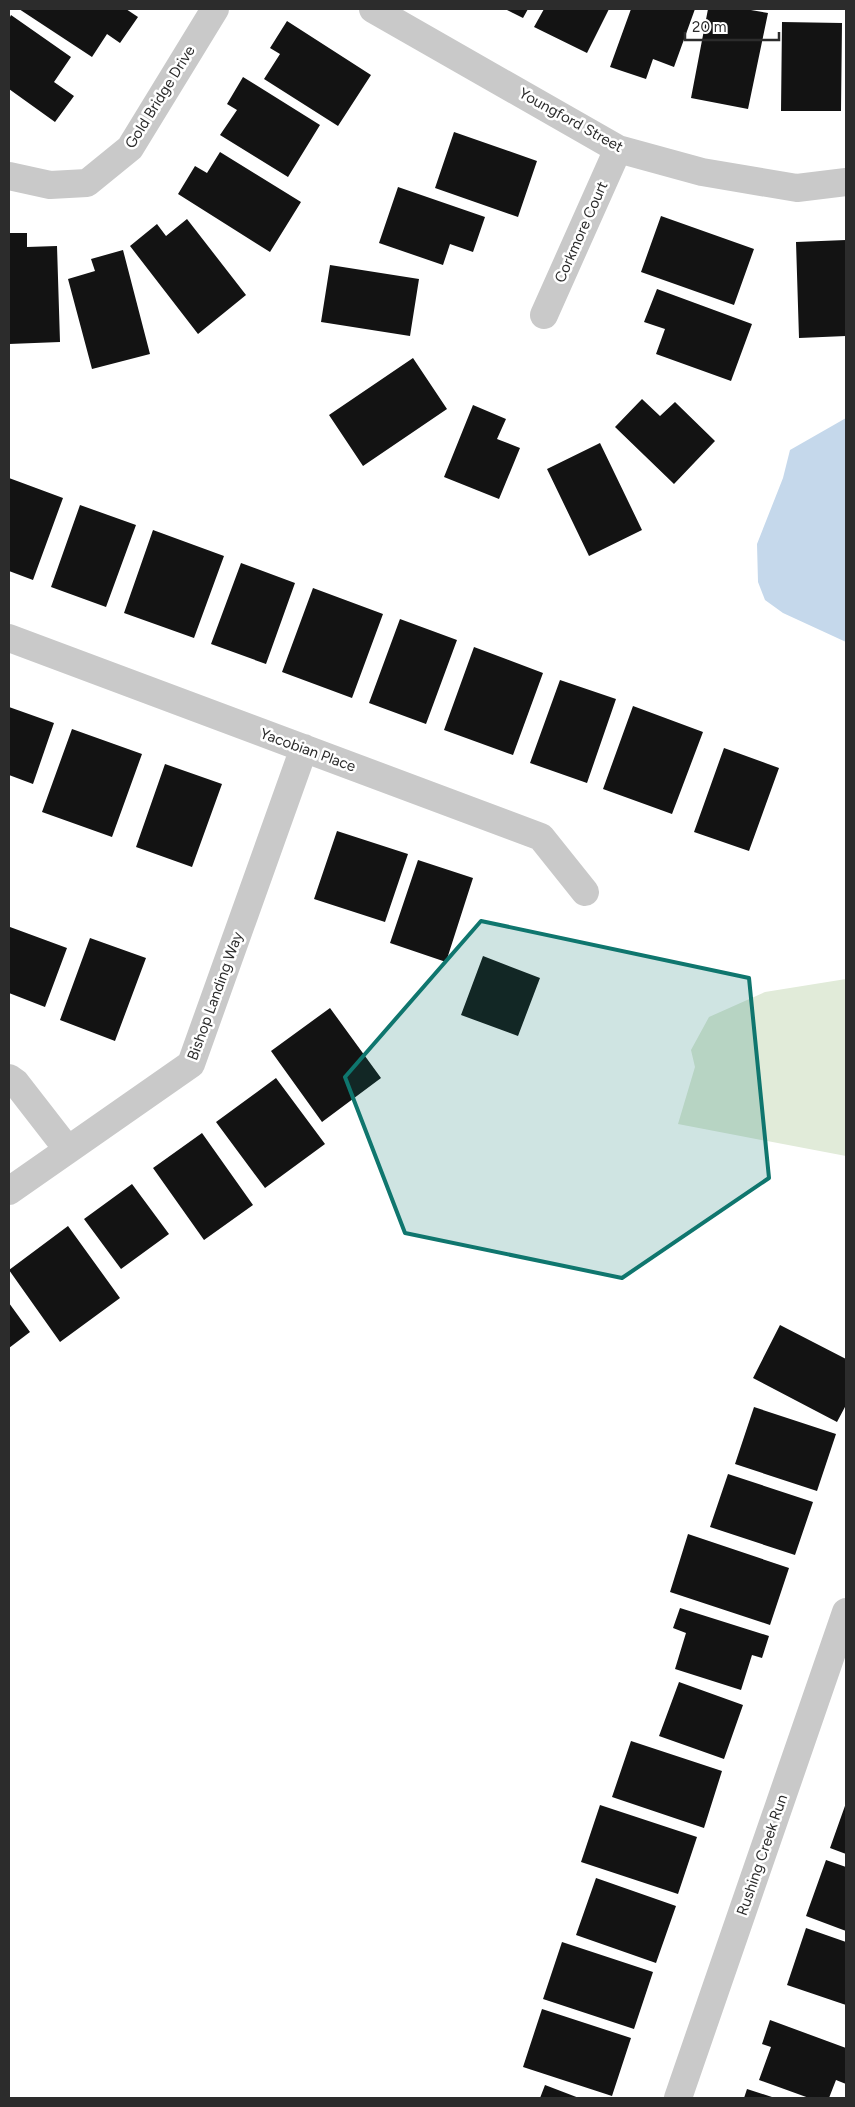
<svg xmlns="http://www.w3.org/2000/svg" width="855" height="2107" font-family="Figtree,sans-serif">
<rect width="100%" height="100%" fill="#fff"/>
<path fill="#e1ebd9" d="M846,979V1156L678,1124L695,1067L691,1050L709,1017L765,992Z"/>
<path fill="#c5d8eb" d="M846,418V642L783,613L765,600L758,582L757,544L783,478L790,450Z"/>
<path fill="#131313" d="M19,9H126L138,17L120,43L107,34L92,57Z
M505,9H528L523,18Z
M544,9H609L587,53L534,27Z
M631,9H695L674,67L653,59L646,79L610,67Z
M708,9H745L768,13L748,109L691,98Z
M11,15L71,57L54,82L74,96L55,122L9,89V19Z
M287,21L371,75L338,126L264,79L280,54L270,48Z
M782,22L842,23L841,111H781Z
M243,77L320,125L288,177L220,135L237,110L227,104Z
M454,132L537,161L518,217L435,188Z
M220,152L301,202L270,252L178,194L195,166L207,173Z
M398,187L485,217L473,252L450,244L443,265L379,243Z
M661,216L754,249L734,305L641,272Z
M187,219L246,295L198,334L130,246L157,224L166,236Z
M9,233H27V247L57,246L60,342L9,344Z
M846,240V336L799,338L796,242Z
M123,250L150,354L92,369L68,279L95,271L91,259Z
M330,265L419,279L410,336L321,322Z
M657,289L752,324L731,381L656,354L665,329L644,322Z
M413,358L447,409L363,466L329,415Z
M642,399L660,416L675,402L715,441L674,484L615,427Z
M473,405L506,419L497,439L520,448L499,499L444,477Z
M600,443L642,530L589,556L547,469Z
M9,478L63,498L33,580L9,571Z
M80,505L136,525L106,607L51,587Z
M153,530L224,556L194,638L124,613Z
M241,563L295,583L266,664L211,644Z
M313,588L383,614L352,698L282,672Z
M400,619L457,640L426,724L369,703Z
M474,647L543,673L513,755L444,730Z
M560,680L616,699L587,783L530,763Z
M633,706L703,732L672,814L603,789Z
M9,707L54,723L33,784L9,775Z
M72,729L142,754L112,837L42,812Z
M724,748L779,768L749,851L694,832Z
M165,764L222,784L192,867L136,847Z
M337,831L408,854L385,922L314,899Z
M418,860L473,878L446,962L390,943Z
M10,927L67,948L45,1007L9,993Z
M90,938L146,958L115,1041L60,1020Z
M483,956L540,978L518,1036L461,1015Z
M330,1008L381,1078L322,1122L271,1051Z
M276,1078L325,1144L265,1188L216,1122Z
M202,1133L253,1205L204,1240L153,1168Z
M132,1184L169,1234L121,1269L84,1219Z
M68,1226L120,1298L60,1342L9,1270Z
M9,1303L30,1332L9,1348Z
M780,1325L846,1359V1405L837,1422L753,1378Z
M754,1407L836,1434L817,1491L735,1464Z
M728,1474L813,1502L795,1555L710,1527Z
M688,1534L789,1568L770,1625L670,1592Z
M680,1608L769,1636L762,1658L752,1655L741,1690L675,1669L686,1633L673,1628Z
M679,1682L743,1705L724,1759L659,1736Z
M631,1741L722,1771L704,1828L612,1797Z
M846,1803V1854L830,1848Z
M600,1805L697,1837L678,1894L581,1862Z
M826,1860L846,1867V1931L806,1916Z
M596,1878L676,1906L656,1963L576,1935Z
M806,1928L846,1942V2005L787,1985Z
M562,1942L653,1972L634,2029L543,1999Z
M542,2009L631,2038L612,2096L523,2067Z
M770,2020L846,2048V2084L836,2080L829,2098H809L759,2080L771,2047L762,2044Z
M545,2085L579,2098H540Z
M747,2089L775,2098H744Z"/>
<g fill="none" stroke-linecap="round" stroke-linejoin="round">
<path stroke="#c9c9c9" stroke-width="28" d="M373,9L618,149L702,172L797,188L846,182
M9,176L50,185L87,183L130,148L215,9
M544,315L618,149
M9,638L541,837L585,892
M9,1078L16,1083L68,1150
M9,1191L191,1064L304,748
M678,2098L846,1612"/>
</g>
<path fill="#0f766e" fill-opacity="0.2" stroke="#0f766e" stroke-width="4" stroke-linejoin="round" d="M481,921L749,978L769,1178L622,1278L405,1233L345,1077Z"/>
<g text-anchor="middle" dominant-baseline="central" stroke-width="5" stroke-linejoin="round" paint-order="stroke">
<g font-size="15" fill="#2c2c2c" stroke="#fff">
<text transform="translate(160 97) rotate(-58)">Gold Bridge Drive</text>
<text transform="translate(571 120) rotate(29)">Youngford Street</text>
<text transform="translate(581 232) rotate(-66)">Corkmore Court</text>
<text transform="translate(308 750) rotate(20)">Yacobian Place</text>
<text transform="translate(215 996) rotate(-70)">Bishop Landing Way</text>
<text transform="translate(762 1855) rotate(-71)">Rushing Creek Run</text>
</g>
</g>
<rect width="855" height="2107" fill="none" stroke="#2c2c2c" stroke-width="20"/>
<path d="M685 32v8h94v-8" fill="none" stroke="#2c2c2c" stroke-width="2.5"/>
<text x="692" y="32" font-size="15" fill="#2c2c2c" stroke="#ffffff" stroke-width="4" paint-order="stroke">20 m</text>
</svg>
